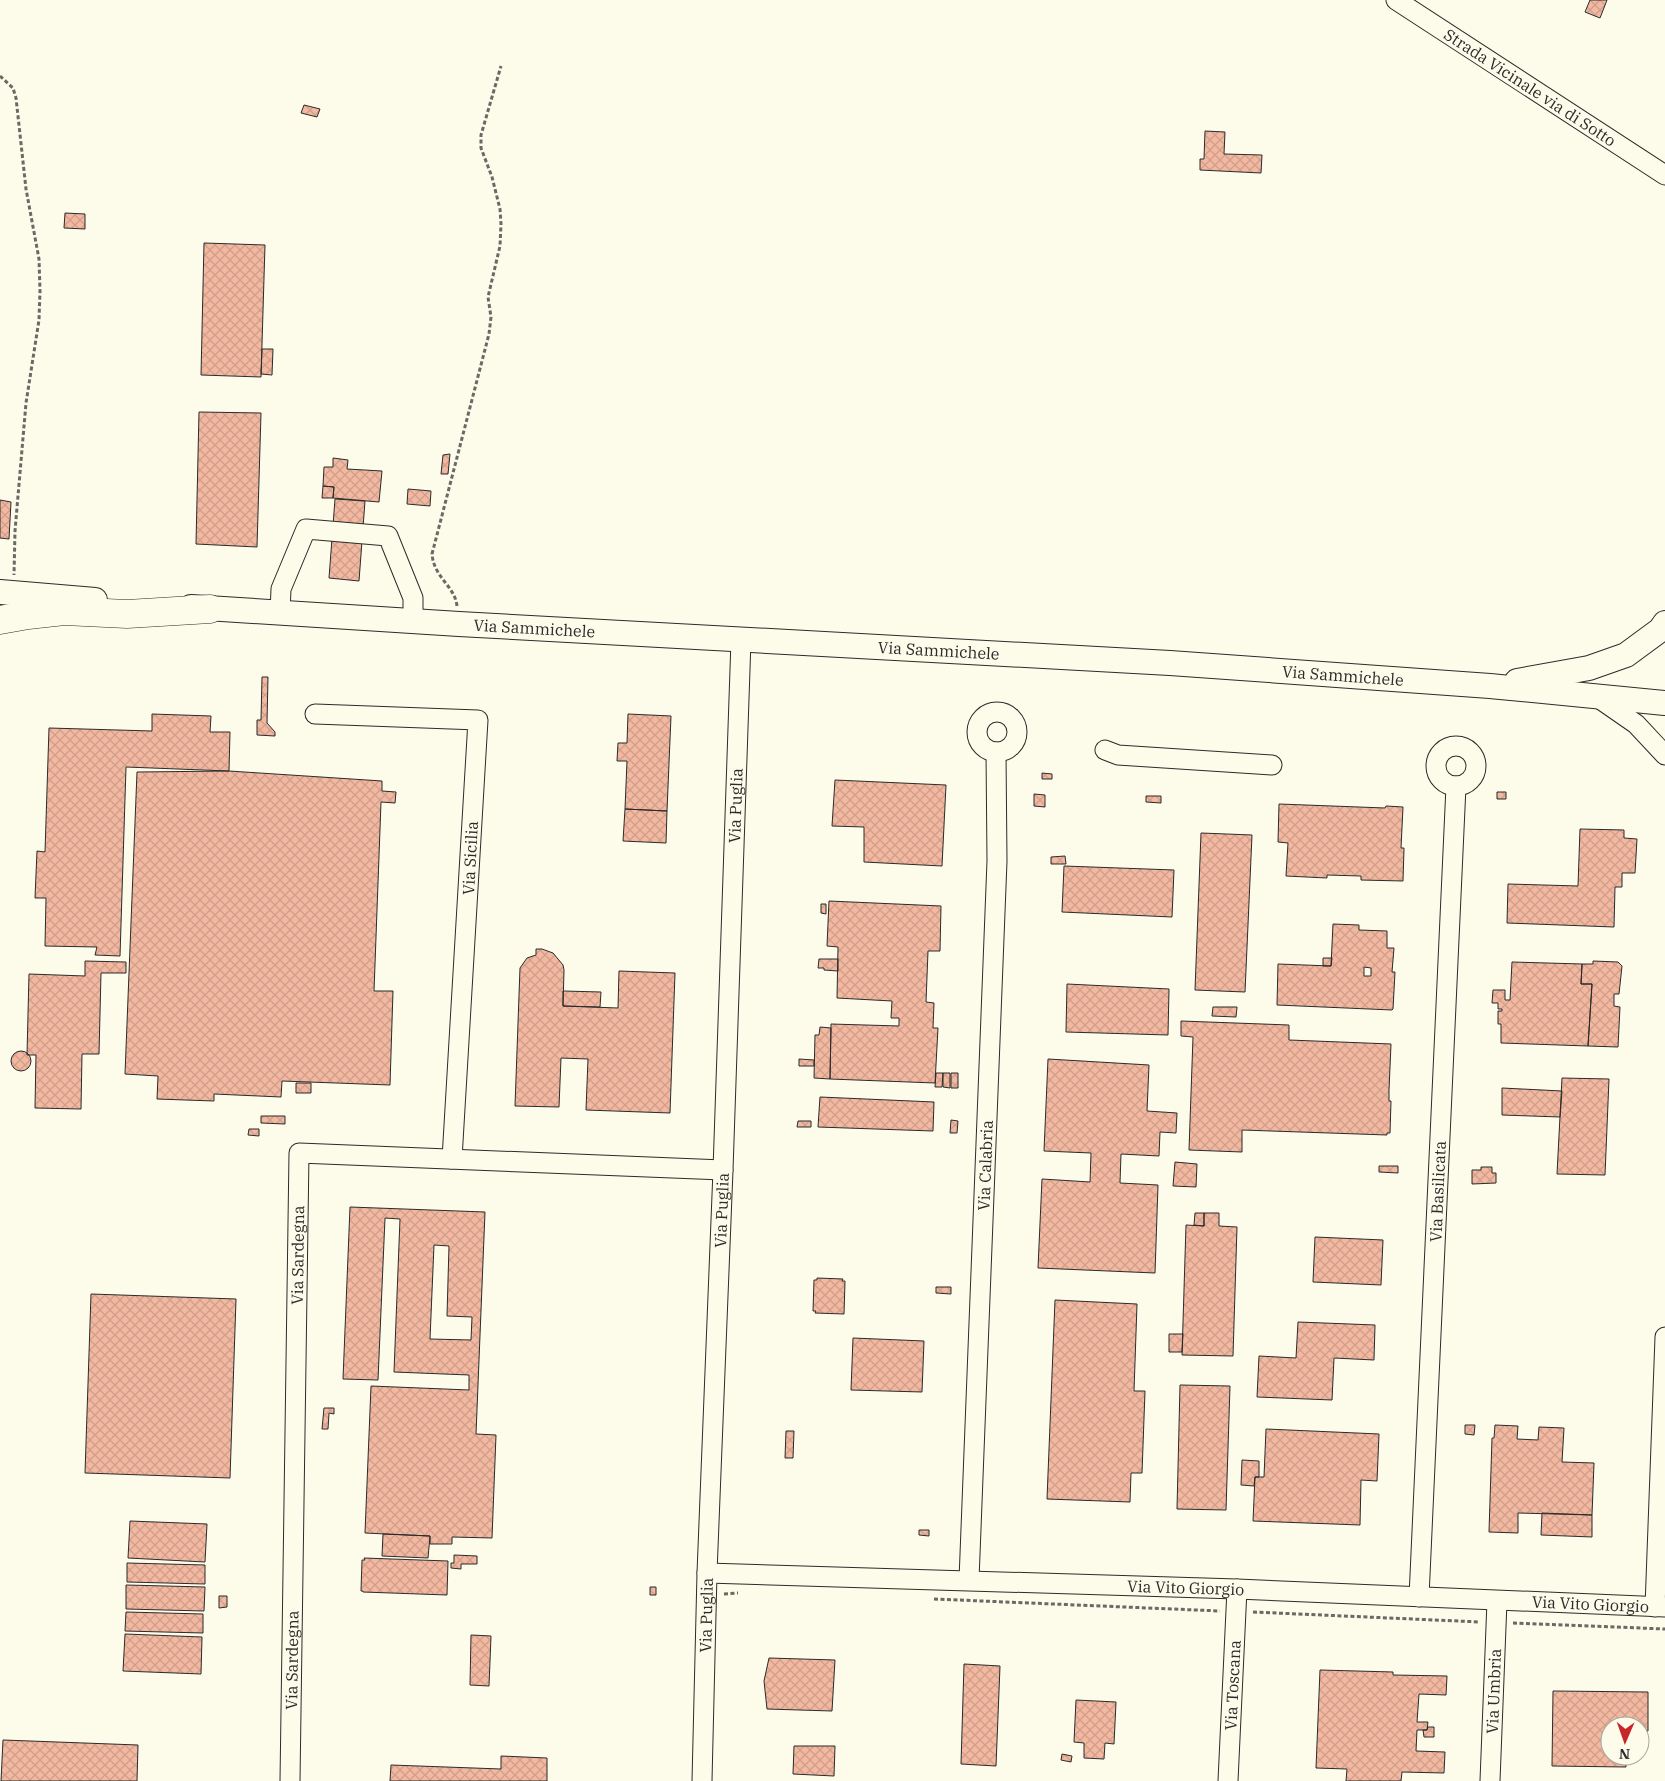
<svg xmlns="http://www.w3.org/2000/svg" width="1665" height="1781" font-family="'IBM Plex Serif',serif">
<defs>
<pattern id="building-cross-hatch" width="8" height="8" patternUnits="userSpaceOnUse" patternTransform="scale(1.25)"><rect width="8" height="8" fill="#f2b8a0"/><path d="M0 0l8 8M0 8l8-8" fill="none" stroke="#d09e8a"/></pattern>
</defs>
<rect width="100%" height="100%" fill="#fdfbea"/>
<path fill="url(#building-cross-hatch)" stroke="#2b2b2b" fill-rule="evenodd" d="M1590,0H1607L1600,18L1585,12Z
M304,105L320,109L317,117L301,113Z
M1205,131L1225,132L1224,154L1262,155L1261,173L1200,170V159H1204Z
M65,213L85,214V229L64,228Z
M204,243L265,245L261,377L201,375Z
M262,349H273L272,375L261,374Z
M199,412L261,413L257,547L196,544Z
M450,454L448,474H441L443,455Z
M333,458L348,460L347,469L382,471L379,502L333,498L334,487L323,486L324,467H333Z
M323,486L334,487L333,498H322Z
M408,489L431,491L430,506L407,504Z
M335,499L365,501L359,581L329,578Z
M0,500L11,502L9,539L0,538Z
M262,677H268L267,723L275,732V736L257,735V720H261Z
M152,714L211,716L210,732H230L229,771L126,767L120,956L95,955L97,947L45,946L46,898H35L37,851L45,852L49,728L152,731Z
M628,714L671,716L667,811L625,809L627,761H617L618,743H627Z
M229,771L382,781V791L396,792L395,803L381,802L374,991H393L390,1085L282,1081L281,1097L214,1094V1101L157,1099L158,1076L125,1074L137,772Z
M1042,773L1052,774V779H1042Z
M835,780L946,785L942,866L864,862V827L832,826Z
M1497,792H1506V799H1497Z
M1034,794L1045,795V807L1034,806Z
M1146,796H1161V803L1146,802Z
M1279,804L1385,808L1386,806L1403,807L1401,848H1404L1403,881L1361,880V876L1327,875V878L1286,876L1288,843L1278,842Z
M625,809L667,811L666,843L623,841Z
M1580,829L1624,830V838L1637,839L1635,873H1622V887H1615L1614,927L1507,923L1508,884L1578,886Z
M1201,833L1252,835L1245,992L1195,990Z
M1065,856L1066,864H1051V857Z
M1064,866L1174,870L1172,917L1062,912Z
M829,901L941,906L940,951H928L926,1002L934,1003L933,1028H938L935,1083L830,1079L831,1024L899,1026V1018H891L892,1001L837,998L838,947L827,946Z
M821,904H826V914L821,913Z
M1333,924L1359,925V930L1387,931V948H1394L1392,972H1395L1393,1009L1392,1010L1277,1005L1278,964L1331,966ZM1364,967L1371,968V976H1364Z
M536,949H542L553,953L563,965L564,970L563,1006L618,1008L619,971L675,973L670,1113L586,1110L588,1059L561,1058L559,1107L515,1106L520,968L527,958L536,955Z
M1323,958H1332L1331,966H1323Z
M819,959H838V971L824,970V968H818Z
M85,961L126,962V973H101L99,1054H82L81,1109L35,1108L36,1055H27L29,974L85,976Z
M1593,961L1618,962L1622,966L1619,994H1614V1006L1620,1007L1618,1047L1588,1046L1592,984H1581L1582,964H1593Z
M1512,962L1582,964L1581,984H1592L1588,1046L1501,1043V1024H1498V1011H1502V1009H1498V1003H1492L1493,990H1505V1000H1510Z
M1067,984L1169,989L1168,1035L1066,1032Z
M563,991L601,992L600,1007L563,1006Z
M1213,1007H1237L1236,1017L1212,1016Z
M1181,1021L1289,1025V1040L1391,1044L1389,1090V1101H1391L1390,1133H1387V1135L1242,1130V1152L1189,1150L1193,1037L1181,1036Z
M820,1027L831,1028L830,1079L814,1078L815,1035H819Z
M11 1061a10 10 0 1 1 20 0a10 10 0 1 1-20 0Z
M799,1059L814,1060V1066H799Z
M1048,1059L1149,1065L1147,1111L1177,1113L1176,1133L1160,1132L1159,1156L1121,1154L1120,1183L1158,1185L1155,1273L1038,1268L1042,1179L1090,1182L1091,1153L1044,1151Z
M936,1073H943L942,1087H935Z
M943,1073H950V1088L943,1087Z
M951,1073H958V1088H951Z
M1562,1078L1609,1079L1605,1175L1557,1174Z
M296,1083H311V1093H296Z
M1502,1088L1562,1091L1560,1117L1502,1115Z
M820,1097L934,1102L933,1131L818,1127Z
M261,1116H285V1124L261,1123Z
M951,1120L958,1121L957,1133H950Z
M798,1121H811V1127H797Z
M249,1129H259V1136L248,1135Z
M1175,1162L1197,1164L1196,1187L1173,1186Z
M1379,1166H1398V1173L1379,1172Z
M1481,1167H1492V1173H1496V1183L1472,1184V1170H1481Z
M350,1207L485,1212L476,1434L496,1435L492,1538L452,1537V1544H430V1536L365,1533L371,1386L469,1390V1375L394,1372L400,1219L385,1218L378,1380L343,1379ZM434,1245L449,1246L447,1316L472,1317L471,1340L430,1339Z
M1195,1213H1204V1226L1194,1225Z
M1204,1213H1219V1226L1237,1227L1233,1356L1182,1355L1186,1225L1204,1226Z
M1315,1237L1383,1240L1381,1285L1313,1282Z
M817,1278L843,1279L842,1281H845L844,1314L815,1313L816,1311H813L814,1280H817Z
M936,1287H951V1294L936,1293Z
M91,1294L236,1299L230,1478L85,1473Z
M1055,1300L1137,1304L1134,1391H1145L1142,1473H1131L1130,1502L1047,1499Z
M1298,1322L1375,1325L1374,1360L1334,1358L1332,1400L1257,1397L1259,1356L1296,1358Z
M1169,1334H1183L1182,1352H1169Z
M853,1338L924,1341L922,1392L851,1390Z
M1180,1385L1230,1386L1226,1510L1177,1509Z
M324,1408H334V1414L329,1413L328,1429H322Z
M1465,1425H1475L1474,1435L1465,1434Z
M1495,1425L1518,1426L1517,1439L1538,1440L1539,1427L1564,1428L1562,1462L1594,1463L1592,1515L1518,1513V1533L1489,1532L1492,1438H1494Z
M1266,1429L1379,1434L1377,1481L1361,1480L1360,1525L1253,1521L1255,1477H1264Z
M786,1431H794L793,1458H785Z
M1242,1460L1259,1461V1477H1255L1254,1486L1241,1485Z
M1542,1513L1592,1515V1537L1541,1535Z
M130,1521L207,1524L205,1562L128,1558Z
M919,1530H929V1536L919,1535Z
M383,1534L430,1536L428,1558L382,1556Z
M454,1555L477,1556V1564H461V1569L451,1568V1563H454Z
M364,1558L448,1561L447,1595L363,1592V1591H361L362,1560H365Z
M127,1563L205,1565V1584L127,1582Z
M126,1585L205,1587L204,1611L126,1609Z
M650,1587H656V1595H650Z
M219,1596H227V1607L219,1608Z
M126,1612L203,1614V1633L125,1631Z
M125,1634L202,1637L201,1674L123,1671Z
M471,1635L491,1636L489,1686L470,1685Z
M769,1658L835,1660L832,1711L767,1709L764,1681Z
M964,1664L1000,1666L996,1766L961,1764Z
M1320,1670L1393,1672V1675L1447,1676L1446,1695L1419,1694L1417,1722H1428L1427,1730H1417L1416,1751L1445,1752L1444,1773L1402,1772L1401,1781H1346L1347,1769L1316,1768Z
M1553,1691L1648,1692V1731H1640V1726H1610V1756H1626V1767L1552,1766Z
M1076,1700L1116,1702L1114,1744L1105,1743L1104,1759L1084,1758V1743L1074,1742Z
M1428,1727H1434V1737H1424L1423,1730H1427Z
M3,1740L138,1745L137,1781H1Z
M794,1746H835L834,1776L793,1774Z
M1062,1754L1072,1756L1071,1762L1061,1760Z
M501,1756L547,1758V1781H390L391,1765L501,1769Z"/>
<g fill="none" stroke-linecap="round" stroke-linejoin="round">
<g stroke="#2b2b2b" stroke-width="21">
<g id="minor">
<path id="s1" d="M1396,0L1665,175"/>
<path d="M280,613L281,589L306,529L388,536L413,598V621"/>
<path d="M1597,697L1636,724L1665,755"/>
<circle cx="997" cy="732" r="20"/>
<path d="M315,714L478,720L452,1159"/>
<circle cx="1456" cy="766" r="20"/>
<path d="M1105,750L1118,755L1272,765"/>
<path id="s2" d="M707,1573L1237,1589L1665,1607"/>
<path id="s3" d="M969,1580L997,861L996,752"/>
<path id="s4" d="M1419,1597L1456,786"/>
<path d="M1655,1607L1665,1337"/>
<path id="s5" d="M290,1781L299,1153L723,1170"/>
<path id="s6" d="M702,1781L707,1573L723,1170L741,640"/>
<path id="s7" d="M1228,1781L1237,1589"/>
<path id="s8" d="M1490,1781L1497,1601"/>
</g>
</g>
<g stroke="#2b2b2b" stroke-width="26">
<g id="major">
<path d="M0,592L95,600"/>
<path id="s9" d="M191,607L459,624L1170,663L1490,686L1665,703"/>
<path d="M1517,681L1589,668L1626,655L1660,630L1665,623"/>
</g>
</g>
<g stroke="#2b2b2b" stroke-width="29">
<path id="highway" d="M0,620L28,615L64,611L127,614L210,609"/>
</g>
<path stroke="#6a6964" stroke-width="3" stroke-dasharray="4 2.5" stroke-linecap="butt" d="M0,76L13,88L16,98L26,189L39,259L40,291L39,320L26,403L15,531L14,575
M457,606C455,586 434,578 432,554L489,334L491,317L488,297L500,246L501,224L500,209L492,177L481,148V135L501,66
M724,1594L738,1593
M934,1599L1220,1611
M1253,1612L1480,1622
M1513,1623L1665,1629"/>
<use href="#minor" stroke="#fdfbea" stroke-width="19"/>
<use href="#major" stroke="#fdfbea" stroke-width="24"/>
<use href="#highway" stroke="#fdfbea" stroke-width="28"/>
</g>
<g text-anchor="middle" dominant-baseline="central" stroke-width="4" stroke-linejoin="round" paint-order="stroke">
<g font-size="16" fill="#2b2b2b" stroke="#fdfbea">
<text stroke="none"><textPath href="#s1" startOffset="160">Strada Vicinale via di Sotto</textPath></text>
<text stroke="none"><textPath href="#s9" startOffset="344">Via Sammichele</textPath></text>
<text stroke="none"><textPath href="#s9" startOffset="749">Via Sammichele</textPath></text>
<text stroke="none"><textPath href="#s9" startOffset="1154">Via Sammichele</textPath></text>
<text stroke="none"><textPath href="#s6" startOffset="976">Via Puglia</textPath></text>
<text transform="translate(470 858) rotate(-87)">Via Sicilia</text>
<text stroke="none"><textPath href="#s3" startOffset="415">Via Calabria</textPath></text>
<text stroke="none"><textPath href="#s4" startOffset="406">Via Basilicata</textPath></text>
<text stroke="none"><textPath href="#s6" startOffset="571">Via Puglia</textPath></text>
<text stroke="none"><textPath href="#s5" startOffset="526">Via Sardegna</textPath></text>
<text stroke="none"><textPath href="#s2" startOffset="479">Via Vito Giorgio</textPath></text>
<text stroke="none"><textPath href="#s2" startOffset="884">Via Vito Giorgio</textPath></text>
<text stroke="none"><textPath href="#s6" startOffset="166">Via Puglia</textPath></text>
<text stroke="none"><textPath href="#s5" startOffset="121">Via Sardegna</textPath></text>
<text stroke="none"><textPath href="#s7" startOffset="96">Via Toscana</textPath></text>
<text stroke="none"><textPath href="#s8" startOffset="90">Via Umbria</textPath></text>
</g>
</g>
<g transform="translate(1625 1741) rotate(182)"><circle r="24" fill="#fdfbea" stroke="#a9a89e"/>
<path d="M0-4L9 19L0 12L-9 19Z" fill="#c62828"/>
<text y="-8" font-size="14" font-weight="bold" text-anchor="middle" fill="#2b2b2b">N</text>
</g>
</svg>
